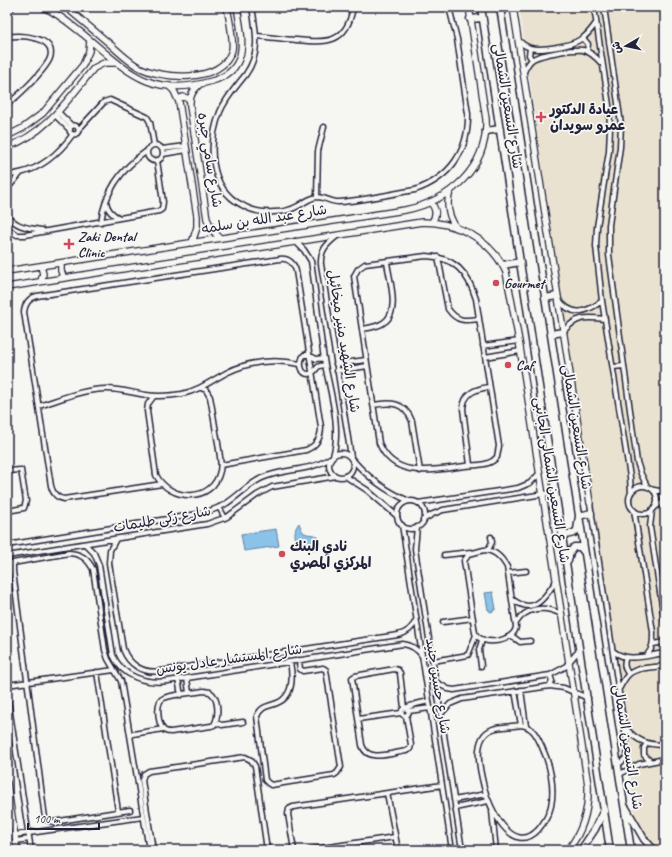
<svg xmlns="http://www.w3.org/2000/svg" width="672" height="857" font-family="Caveat,'Playpen Sans Arabic',sans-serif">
<rect width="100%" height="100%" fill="#f6f6f2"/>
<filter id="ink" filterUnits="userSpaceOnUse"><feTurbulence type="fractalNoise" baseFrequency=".025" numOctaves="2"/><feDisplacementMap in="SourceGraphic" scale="8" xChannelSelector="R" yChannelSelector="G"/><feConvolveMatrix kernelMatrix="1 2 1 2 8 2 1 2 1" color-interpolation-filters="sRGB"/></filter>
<g filter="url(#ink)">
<path fill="#e9e2d0" d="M519,7H665V849L650,845L637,828Z"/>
<path fill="#8ac2e8" stroke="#6082a3" d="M299,523C300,525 301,529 303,532C308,536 314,533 318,537L320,544L317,548C301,555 288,536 299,523Z
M276,529L279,546L244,551L241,534Z
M493,592L496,609H494V611L490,612V610H488L485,593Z"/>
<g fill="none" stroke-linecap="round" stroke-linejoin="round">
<g stroke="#22223b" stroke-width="7">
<path id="street" d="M252,7C256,31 261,53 246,74C236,87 226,97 220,112C208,143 208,188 242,205C252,211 263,213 274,212C282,212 291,210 298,206C304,203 309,198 317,197C325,197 332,203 340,202C365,200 390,194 415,190C450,178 469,151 468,114L457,39L449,7
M594,7L609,105L610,128L609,151L597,227L596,246L602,301L630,477L631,493
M604,7L621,124L620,147L609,225V255L637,462L641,474L647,486
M256,36C270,37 283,39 296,40C327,43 347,44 353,7
M7,37C20,35 57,36 50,58C46,69 17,98 7,104
M583,38L588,44L587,52
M519,41C522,44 525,46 530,48C541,51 571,46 581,39C588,35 592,29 596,23
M530,48L529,55L532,60
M524,72C526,67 529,62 533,59C542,54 573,49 583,50C591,52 596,57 601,63
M58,112L72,126
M55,115L70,130
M69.5 130a4.5 4.5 0 1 1 9 0a4.5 4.5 0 1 1-9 0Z
M79,129L104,102L110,100L147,117L150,122L154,145
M147 153a8 8 0 1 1 16 0a8 8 0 1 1-16 0Z
M162,149L186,146
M163,154L187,150
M7,175C11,175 16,174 20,173C42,168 60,152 73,134
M7,189L20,174
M317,197L318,151L324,127
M106,201C107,210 112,215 120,218
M7,214C15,227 28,228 42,230
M101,222C105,191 122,168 147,151
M7,228L17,235H25L159,211L162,209L163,202L157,160
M337,236C327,244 320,250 321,264L351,457
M295,241L304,250L311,261C316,294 319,326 324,359C329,389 342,426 333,456
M426,256C455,257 468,273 476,299L499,446L497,457C490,466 476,465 465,466C434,470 394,480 379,443L354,276L358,269L365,264Z
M438,257L448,309C457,322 465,321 479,319
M559,300C573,318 587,312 602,301
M362,329C369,328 377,327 383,323C401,313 389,279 387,262
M563,332C576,316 586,317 605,319
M483,346L519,341
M485,357L520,351
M324,358L316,359L309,355H304C298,362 301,378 312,373C318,369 315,366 325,365
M336,364L366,360
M613,367L624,366
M337,371L367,366
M154,396L148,404L147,411L156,475C170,502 213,503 220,471C222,462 219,452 218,443C215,428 213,412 210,397L206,390L201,388
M373,405C390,402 404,401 412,421L420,471
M39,406C61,399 83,389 107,389C120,389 133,393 146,395C158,397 170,396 182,394C200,390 211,381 226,373C249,361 275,359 300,364
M329 465a12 12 0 1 1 24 0a12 12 0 1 1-24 0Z
M353,460C369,479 386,491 409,501
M470,465L463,409C464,393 475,389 489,387
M7,471L21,470L26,501L24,508L7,511
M345,476L367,490L397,516
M162,484L64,499C57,498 53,494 51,486L24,312C25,303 29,298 37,296L280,259C288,258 294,263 296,271L321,427C321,438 316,446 306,450L221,465
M629 500a14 14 0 1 1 28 0a14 14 0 1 1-28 0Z
M654,490L665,492
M397 515a14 14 0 1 1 28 0a14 14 0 1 1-28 0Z
M418,503L518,488L530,483L539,474
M590,503L628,752L625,759L619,764
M219,507L225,518
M655,507L665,501
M634,510L653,632C653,641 653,649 647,655
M652,510L650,527L665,625
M423,520L433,514L443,510L556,492
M402,525L452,850
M417,527L415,549L462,850
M116,539L110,550L109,563L123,649C129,665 143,674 161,671L398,635C407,633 413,628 416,620
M85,544L94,553L99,565L113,655C122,677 146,684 168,681L403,644C411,645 417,648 422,656
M7,545L204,513C212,510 220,508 227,503C239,495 249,484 262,478C284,468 310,472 330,458
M484,550C495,550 502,558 507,567L516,627C514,642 482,647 475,633L464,561L469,554Z
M488,550L492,542L491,537
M444,555L471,552
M7,556L207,524L227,517L257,495L272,487L336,476
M13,563V571L17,603L45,818L47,820L53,822L130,810
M7,564L69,553C81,554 87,558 93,569L105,650L108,659L121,681L149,850
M508,573L526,571
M512,599C534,616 544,599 556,581
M443,622L473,618
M516,623C526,607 545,605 561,614
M512,636L520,642L530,641
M653,644L665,642
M613,651C627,663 648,655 665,653
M626,657C623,664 624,669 629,674
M433,661L468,655L476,635
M290,662C293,677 294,696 277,703C268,707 262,705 257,716L265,780L268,783L271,785L334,775L337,773L341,767L326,670L323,668L303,671L300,669L299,660
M481,666L479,650L482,640
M97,672L118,811
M550,675L552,681L550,686
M187,678L189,693
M178,679L181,695
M436,682L448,689L454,690L550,675L565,667L575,655L580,650
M7,685L114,670
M619,689C622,684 624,679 628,675C636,667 654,667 665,666
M521,690L526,726
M204,691L210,692C219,698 219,716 214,725L211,726L171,732C168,732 165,732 163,729C158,723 155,701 164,698C173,694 193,693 204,691Z
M515,691L521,725
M7,693L31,850
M404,708L400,673L398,670L394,669L355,676L352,678L362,745C367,763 392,753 406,751L410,749L411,745L406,716
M405,708L416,704L429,701
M401.5 712a3.5 3.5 0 1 1 7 0a3.5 3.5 0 1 1-7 0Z
M409,711L430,708
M441,714L450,704L462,699L550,686L564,688L588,698
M358,719L401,713
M216,723L222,725L243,722
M520,725C533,726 537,736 542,747C550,764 555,787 551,806C549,815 544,823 538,830C512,857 489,807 484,787C480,771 471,737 493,729C501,726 511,727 520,725Z
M625,727C635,740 650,747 665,744
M133,734L163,729
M647,743L644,748V755L650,761
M620,774L639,764L665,759
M387,793L398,850
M454,800L486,794
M455,808L488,801
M492,811L496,850
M15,835L143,817
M16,841L29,839
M153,850L142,780L144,774L149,771L245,757L251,760L255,766L267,850
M294,850L288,814L289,809L293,807L442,785
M309,850L395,837"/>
</g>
<g stroke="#22223b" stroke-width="8">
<path id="secondary" d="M43,7C58,13 70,24 83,34C127,71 150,99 212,81C251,70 242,37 237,7
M66,7C81,20 96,32 111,45C119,52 127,60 137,66C161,80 223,84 232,50C234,38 229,19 227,7
M513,7L590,503
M7,8L12,7
M199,85C192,91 189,97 190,106L207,219L213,231L220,238
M169,86L174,91L179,102L197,216V227L192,243
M178,99L183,97L190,99
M7,136L23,128L43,113L83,65L89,51L90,40
M7,147C46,134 69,98 94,68L104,63H117
M450,191C446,204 448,216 456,227
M430,202C436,208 437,215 432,222
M61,263V271L64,278
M41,266L43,274L41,281
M7,271L405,210C450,201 488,168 486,119L469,7
M7,287L422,222C457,222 491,239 506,272L519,341L588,785C589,809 583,831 568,850
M7,783L17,850"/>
</g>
<g stroke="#22223b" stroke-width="9">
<path id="primary" d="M481,7L610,850
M500,7L631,850
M470,19L482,18
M486,131L500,129
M503,265L520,262
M545,298L557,296
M551,334L563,332
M562,529L566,535L574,533L577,530L579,516L591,513
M568,561L570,552L574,547H580L584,552
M626,808L644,839L654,850
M581,850L595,829L604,810"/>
</g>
<use href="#street" stroke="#f6f6f2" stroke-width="4"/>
<use href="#secondary" stroke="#f6f6f2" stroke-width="5.5"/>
<use href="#primary" stroke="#f6f6f2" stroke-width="6"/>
</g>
</g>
<g fill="#d1495b" stroke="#f6f6f2" stroke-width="1.5">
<path d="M539 111h4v4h4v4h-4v4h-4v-4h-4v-4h4z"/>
<path d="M67 238h4v4h4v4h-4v4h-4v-4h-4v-4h4z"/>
<circle cx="496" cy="283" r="4"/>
<circle cx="508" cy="365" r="4"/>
<circle cx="282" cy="554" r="4"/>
</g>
<g text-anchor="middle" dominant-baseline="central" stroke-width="3.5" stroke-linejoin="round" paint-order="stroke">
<g font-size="14" fill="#22223b" stroke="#f6f6f2">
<text transform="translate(508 106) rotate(81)">شارع التسعين الشمالى</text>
<text transform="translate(210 160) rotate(81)">شارع سامي جبره</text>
<text transform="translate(264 219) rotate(-9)">شارع عبد الله بن سلمه</text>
<text transform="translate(344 341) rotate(81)">شارع الشهيد منير ميخائيل</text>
<text transform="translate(577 427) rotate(81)">شارع التسعين الشمالى</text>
<text transform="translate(552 480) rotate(81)">شارع التسعين الشمالى الجانبى</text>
<text transform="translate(162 519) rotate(-10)">شارع زكى طليمات</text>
<text transform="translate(229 659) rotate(-8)">شارع المستشار عادل يونس</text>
<text transform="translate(438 686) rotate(81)">شارع حسين جنيد</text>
<text transform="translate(628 747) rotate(81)">شارع التسعين الشمالى</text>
</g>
<g font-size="14" font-weight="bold" fill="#22223b" stroke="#f6f6f2" text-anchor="start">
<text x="550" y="109">عيادة الدكتور<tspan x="550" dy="16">عمرو سويدان</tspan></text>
<text x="78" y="236">Zaki Dental<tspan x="78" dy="16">Clinic</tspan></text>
<text x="504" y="283">Gourmet</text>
<text x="516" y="365">Caf</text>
<text x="290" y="546">نادي البنك<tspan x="290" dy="16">المركزي المصري</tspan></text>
</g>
</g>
<rect width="672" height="857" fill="none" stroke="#f6f6f2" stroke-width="24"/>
<rect x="12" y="12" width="648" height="833" fill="none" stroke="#22223b" stroke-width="1.5" filter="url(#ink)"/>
<g transform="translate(626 46) rotate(261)" stroke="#f6f6f2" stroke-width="3" paint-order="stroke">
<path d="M0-3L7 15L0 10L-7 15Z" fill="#22223b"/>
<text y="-6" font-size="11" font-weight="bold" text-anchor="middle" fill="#22223b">ش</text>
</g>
<path d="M28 823v6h71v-6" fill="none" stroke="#22223b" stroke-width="2"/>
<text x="34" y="823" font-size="12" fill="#22223b" stroke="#f6f6f2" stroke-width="3" paint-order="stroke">100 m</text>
</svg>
